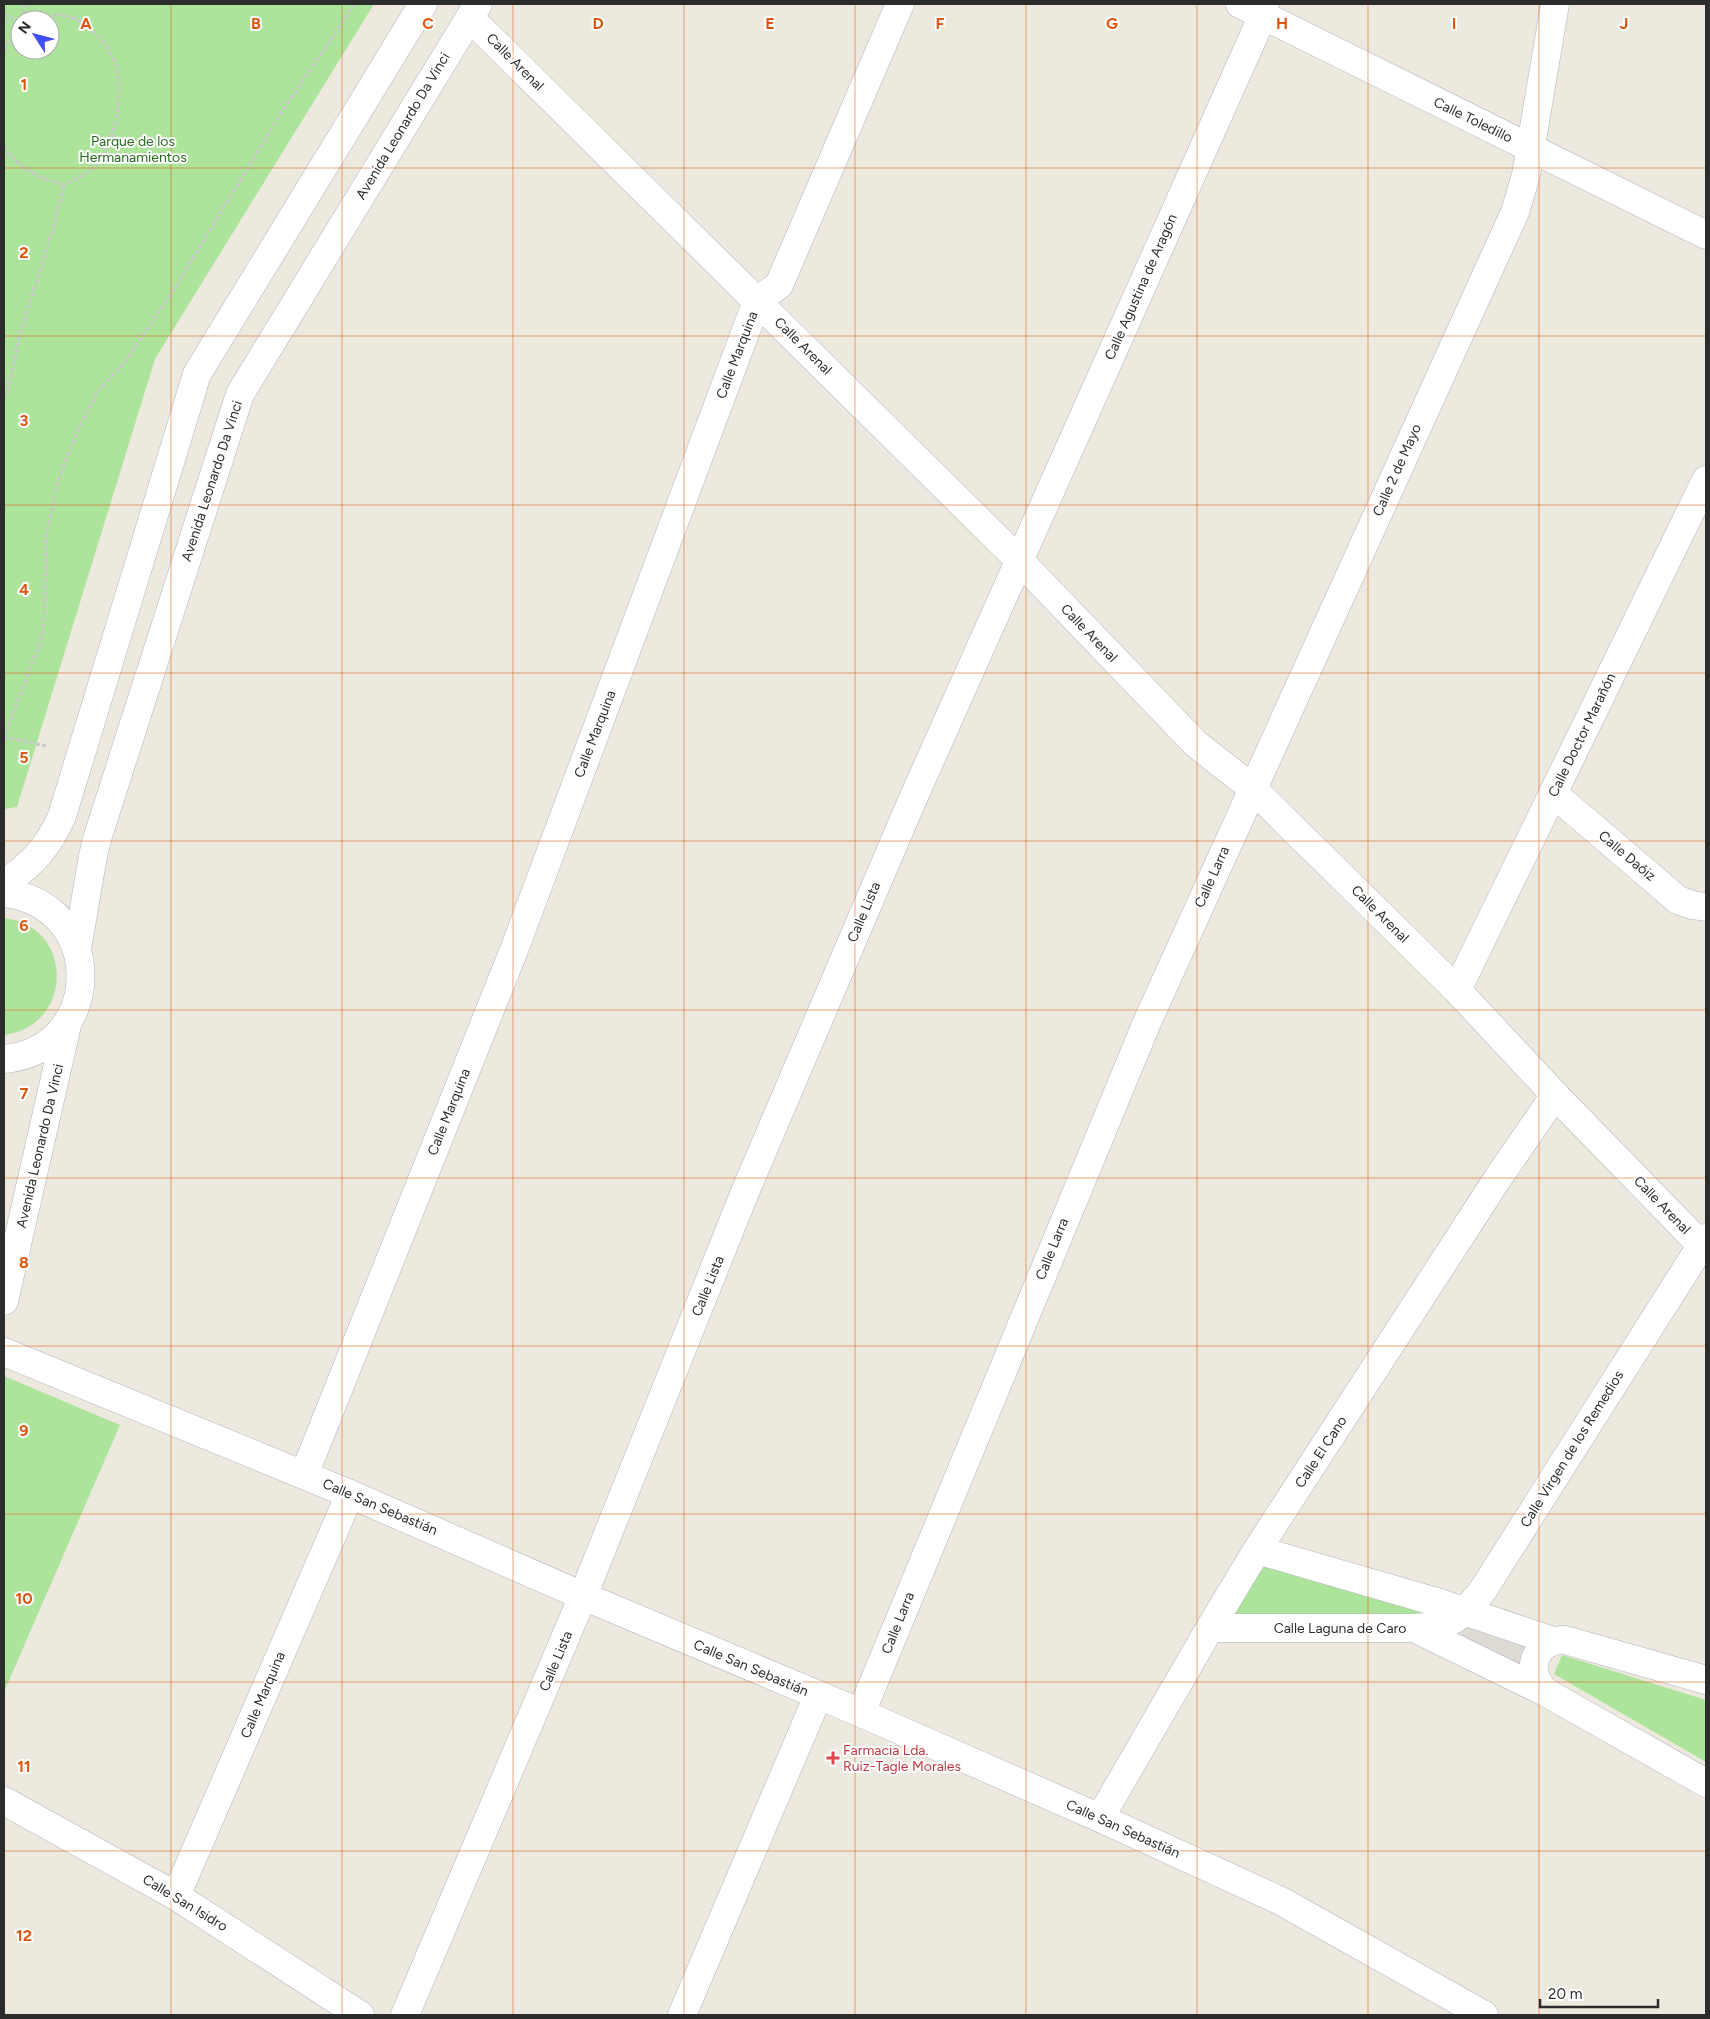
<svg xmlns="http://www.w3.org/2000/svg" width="1710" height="2019" font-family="Figtree,sans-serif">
<rect width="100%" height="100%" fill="#ede9de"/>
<path fill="#ade49b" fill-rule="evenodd" d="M4,4H374L155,359L17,807L4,809ZM20,20H50V50H20Z
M4,918C75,926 74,1026 4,1035Z
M4,1376L120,1425L4,1692Z
M1264,1565L1431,1613L1398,1616L1235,1614Z
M1562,1655L1706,1700V1762L1554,1674Z"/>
<path fill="#dedbd5" d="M1469,1625L1531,1645L1520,1667L1457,1637Z"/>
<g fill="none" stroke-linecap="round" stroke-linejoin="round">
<g stroke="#b2b3bf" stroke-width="29">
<path id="street" d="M1240,4L1706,235
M470,18L1019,560L1196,744L1252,788L1457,990L1555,1095L1706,1250
M1554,794L1678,900L1692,905L1706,907
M1457,990L1706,480
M4,1352L350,1494L583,1596L861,1713L1100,1818L1281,1901L1484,2015
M304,1475L514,950L757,301L779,285L900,4
M1257,1550L1440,1603L1553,1641
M1210,1628H1414L1547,1693
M1414,1628C1452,1626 1460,1619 1483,1590L1706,1238
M1706,1680L1565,1640C1535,1639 1522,1672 1547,1693L1706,1783
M861,1713L1148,1020L1515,212L1526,175L1555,4
M4,1801L176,1896L360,2015
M1100,1818L1210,1628L1257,1550L1498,1178L1555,1095
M176,1896L350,1494
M405,2015L583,1596L745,1192L911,803L1263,15L1265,4
M682,2015L818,1696"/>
</g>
<g stroke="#b2b3bf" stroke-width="29">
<path id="secondary" d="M4,884C32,864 48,848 62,816L197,374L423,4
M4,893C107,904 105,1050 4,1059
M77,949L93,856L97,839L240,394L478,4
M4,1301L68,1021"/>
</g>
<path stroke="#c8c8c8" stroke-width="3" stroke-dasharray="4 2.5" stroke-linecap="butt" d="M4,14L20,23
M22,20L26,4
M4,50L20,26
M4,146C17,168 40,178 64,185C78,178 92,172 101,159C115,139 122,98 118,74C113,48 87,16 59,15C53,15 44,18 37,20
M4,396L8,390L20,334L53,229L64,185
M4,737L47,746
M4,738L42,637L45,596L46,535L60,475L79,427L98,391L125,362L173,291L283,110L355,4"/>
<use href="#street" stroke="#fff" stroke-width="28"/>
<use href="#secondary" stroke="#fff" stroke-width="28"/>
</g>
<path fill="none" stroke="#df570e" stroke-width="1" stroke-opacity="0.55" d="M171,4V2015M342,4V2015M513,4V2015M684,4V2015M855,4V2015M1026,4V2015M1197,4V2015M1368,4V2015M1539,4V2015M4,168H1706M4,336H1706M4,505H1706M4,673H1706M4,841H1706M4,1010H1706M4,1178H1706M4,1346H1706M4,1514H1706M4,1682H1706M4,1851H1706"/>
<path fill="#e0444e" stroke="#fff" stroke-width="2" d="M830.5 1750.5h5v5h5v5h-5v5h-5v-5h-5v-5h5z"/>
<g text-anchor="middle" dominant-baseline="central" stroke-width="4" stroke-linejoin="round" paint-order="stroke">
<g font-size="14" fill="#2c2c2c" stroke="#fff">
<text transform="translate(515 62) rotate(45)">Calle Arenal</text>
<text transform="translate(1473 120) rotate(26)">Calle Toledillo</text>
<text transform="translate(403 126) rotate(-59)">Avenida Leonardo Da Vinci</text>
<text transform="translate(1141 287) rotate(-66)">Calle Agustina de Aragón</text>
<text transform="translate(803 346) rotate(45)">Calle Arenal</text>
<text transform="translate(737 355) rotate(-69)">Calle Marquina</text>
<text transform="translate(1397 470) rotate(-66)">Calle 2 de Mayo</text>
<text transform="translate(212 481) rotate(-72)">Avenida Leonardo Da Vinci</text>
<text transform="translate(1089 633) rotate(46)">Calle Arenal</text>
<text transform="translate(595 734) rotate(-69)">Calle Marquina</text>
<text transform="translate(1582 735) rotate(-64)">Calle Doctor Marañón</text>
<text transform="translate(1627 856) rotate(40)">Calle Daóiz</text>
<text transform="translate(1212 877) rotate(-66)">Calle Larra</text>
<text transform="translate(864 912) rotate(-67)">Calle Lista</text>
<text transform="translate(1380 914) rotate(45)">Calle Arenal</text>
<text transform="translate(449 1112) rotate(-68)">Calle Marquina</text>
<text transform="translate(40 1146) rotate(-77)">Avenida Leonardo Da Vinci</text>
<text transform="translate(1662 1205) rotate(46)">Calle Arenal</text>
<text transform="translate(1052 1249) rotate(-68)">Calle Larra</text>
<text transform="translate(708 1286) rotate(-68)">Calle Lista</text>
<text transform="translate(1572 1449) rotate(-58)">Calle Virgen de los Remedios</text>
<text transform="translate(1321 1452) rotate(-57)">Calle El Cano</text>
<text transform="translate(380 1507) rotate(23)">Calle San Sebastián</text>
<text transform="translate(898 1623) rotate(-68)">Calle Larra</text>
<text x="1340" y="1628">Calle Laguna de Caro</text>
<text transform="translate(556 1661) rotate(-67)">Calle Lista</text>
<text transform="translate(751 1668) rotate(23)">Calle San Sebastián</text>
<text transform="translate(263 1695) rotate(-67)">Calle Marquina</text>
<text transform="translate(1123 1829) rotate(24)">Calle San Sebastián</text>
<text transform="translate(185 1903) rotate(31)">Calle San Isidro</text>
</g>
<g font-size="14" fill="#236a1b" stroke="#fff">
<text x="133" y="141">Parque de los<tspan x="133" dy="16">Hermanamientos</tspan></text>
</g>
<g font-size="14" fill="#be3a42" stroke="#fff" text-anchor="start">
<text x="843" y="1750">Farmacia Lda.<tspan x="843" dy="16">Ruiz-Tagle Morales</tspan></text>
</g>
</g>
<g font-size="16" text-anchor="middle" font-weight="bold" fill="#df570e" stroke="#fff" stroke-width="4" stroke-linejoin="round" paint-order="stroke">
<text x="86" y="29">A</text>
<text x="256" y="29">B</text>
<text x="428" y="29">C</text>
<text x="598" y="29">D</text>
<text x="770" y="29">E</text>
<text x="940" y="29">F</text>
<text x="1112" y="29">G</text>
<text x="1282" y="29">H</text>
<text x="1454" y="29">I</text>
<text x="1624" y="29">J</text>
<text x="24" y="90">1</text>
<text x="24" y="258">2</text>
<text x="24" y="426">3</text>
<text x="24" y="595">4</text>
<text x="24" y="763">5</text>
<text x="24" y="931">6</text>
<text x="24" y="1099">7</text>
<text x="24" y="1268">8</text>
<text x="24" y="1436">9</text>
<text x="24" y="1604">10</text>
<text x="24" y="1772">11</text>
<text x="24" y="1941">12</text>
</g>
<rect width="1710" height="2019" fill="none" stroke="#2c2c2c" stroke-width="10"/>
<g transform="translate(35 35) rotate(306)"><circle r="24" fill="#ffffff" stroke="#ababab"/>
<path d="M0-4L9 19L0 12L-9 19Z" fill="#404ff9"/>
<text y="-8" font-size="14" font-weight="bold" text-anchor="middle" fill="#2c2c2c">N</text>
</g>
<path d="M1540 1999v8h118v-8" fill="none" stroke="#2c2c2c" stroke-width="2.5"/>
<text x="1548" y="1999" font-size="15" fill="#2c2c2c" stroke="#ffffff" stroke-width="4" paint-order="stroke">20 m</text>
</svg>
